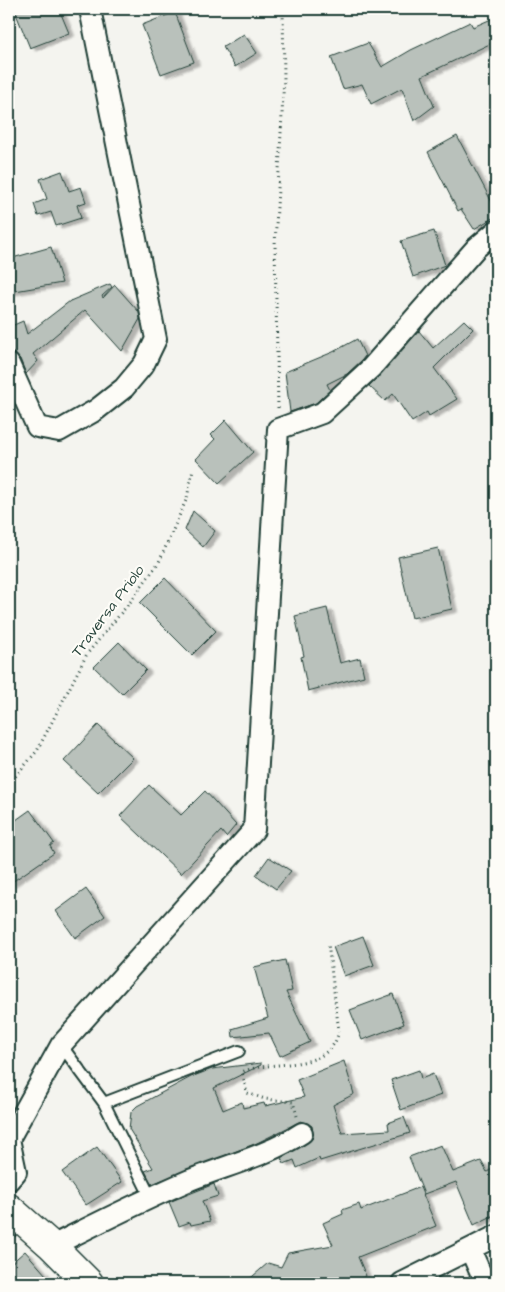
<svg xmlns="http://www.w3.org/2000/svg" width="505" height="1292" font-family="'Architects Daughter',sans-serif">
<defs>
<filter id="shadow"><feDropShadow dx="5.5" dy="3" stdDeviation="1" flood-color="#0004"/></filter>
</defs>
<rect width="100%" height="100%" fill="#f4f4ef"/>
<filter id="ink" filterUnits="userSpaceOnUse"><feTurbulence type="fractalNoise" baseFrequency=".02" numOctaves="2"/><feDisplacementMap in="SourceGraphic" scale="10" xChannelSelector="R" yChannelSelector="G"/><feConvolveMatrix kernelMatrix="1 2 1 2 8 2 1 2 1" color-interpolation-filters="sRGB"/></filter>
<g filter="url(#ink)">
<path fill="#b9c1bb" stroke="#1f3d34" filter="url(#shadow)" d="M14,9H59L69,33L30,48Z
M175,12L194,62L161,74L142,25Z
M496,17V41L422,76L434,106L414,121L402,88L371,104L362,84L343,89L331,57L368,43L382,67L411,50L470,22L473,27Z
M244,34L257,53L235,67L223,47Z
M457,136L496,210V216L474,229L461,209L458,211L428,152Z
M62,171L69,191L81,187L86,202L77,205L81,218L56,226L51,212L38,216L34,204L47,199L40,179Z
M434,231L445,265L413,277L401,241Z
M51,247L62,283L9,292V259Z
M110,284L112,287L102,296L103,298L115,285L139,312L140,319L122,351L85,310L33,354L38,361L26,374L20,359L9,349V327L23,321L27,334L70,301Z
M464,320L473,329L434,368L457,399L429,416L427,412L412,422L393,394L385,401L369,386L419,331L433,348Z
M357,339L365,356L362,360L347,374L327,384L330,390L316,403L290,412L285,372L333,352Z
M226,420L253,452L219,483L196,459L215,439L211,435Z
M193,511L215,531L203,547L185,530Z
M438,548L452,609L412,618L398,557Z
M165,578L216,631L192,655L140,603Z
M327,608L340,663L360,658L364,676L308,691L301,657L304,656L295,616Z
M119,642L146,670L122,694L94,667Z
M98,725L133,758L98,793L64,761Z
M149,785L181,815L205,791L236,825L226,837L221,831L181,874L120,816Z
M30,810L54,843L50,846L54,853L9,884V825Z
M269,857L291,871L276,889L256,875Z
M86,889L105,916L75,938L56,911Z
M363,936L374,965L344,976L333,947Z
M285,960L292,991L286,992L310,1042L280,1056L269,1033L233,1037L232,1029L268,1018L254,967Z
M393,994L404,1024L362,1040L350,1010Z
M344,1061L354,1094L333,1105L342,1133L389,1130L388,1123L404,1117L410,1133L320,1161L319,1158L297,1168L294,1160L284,1164L282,1158L313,1138L312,1126L301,1121L257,1143L152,1184L145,1171L153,1168L129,1129L131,1112L137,1106L191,1077L212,1069L261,1063V1065L214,1088L223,1110L242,1102L243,1108L264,1103L265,1106L304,1097L297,1080Z
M419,1070L421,1079L433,1074L441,1095L401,1110L391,1080Z
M441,1145L453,1172L481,1161L487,1172L496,1167V1214L474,1225L456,1182L424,1194L409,1157Z
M97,1147L122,1182L86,1205L62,1172Z
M214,1184L218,1196L202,1201L210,1221L191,1225L190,1222L179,1226L169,1202Z
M420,1187L436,1226L358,1257L366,1276L351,1283H245L268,1263L281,1267L288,1253L333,1245L323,1223L343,1214L342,1210L359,1204L361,1210Z
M25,1251L53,1283H9V1265Z"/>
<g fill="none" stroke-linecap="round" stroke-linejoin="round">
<g stroke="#1f3d34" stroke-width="14">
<path id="lane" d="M61,1045L104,1103L151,1198
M104,1103L239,1051
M9,1233L22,1221"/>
</g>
<g stroke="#1f3d34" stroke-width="24">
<path id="street" d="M9,364L37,427L59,431L96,410L124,388L144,364L156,339L90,9
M9,1180L16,1172L9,1139L61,1045L254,830L278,429L322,413L371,368L476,248L496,231
M52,1246C98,1223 143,1200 190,1180C228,1165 267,1156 302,1133
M470,1249L485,1283
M402,1283L496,1236"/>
</g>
<g stroke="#1f3d34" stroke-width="31">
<path id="secondary" d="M9,1208L52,1246L89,1283"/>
</g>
<path stroke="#1f3d34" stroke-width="3" stroke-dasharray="1 4" stroke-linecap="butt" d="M278,408L275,245L284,77L283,9
M9,784L37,751L87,654L131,601L159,562L187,498L193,469
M297,1116L293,1102L265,1099L247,1093L242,1072C273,1058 327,1075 339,1032L328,943"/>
<use href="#lane" stroke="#fdfcf7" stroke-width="10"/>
<use href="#street" stroke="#fdfcf7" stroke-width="20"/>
<use href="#secondary" stroke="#fdfcf7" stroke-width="28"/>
</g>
</g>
<g text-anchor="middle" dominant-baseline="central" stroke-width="4.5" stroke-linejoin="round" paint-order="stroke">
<g font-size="15" fill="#1f3d34" stroke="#fdfcf7">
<text transform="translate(108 611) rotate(-53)">Traversa Priolo</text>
</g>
</g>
<rect width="505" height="1292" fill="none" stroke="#fdfcf7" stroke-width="30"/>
<rect x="15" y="15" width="475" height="1262" fill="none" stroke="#1f3d34" stroke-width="2" filter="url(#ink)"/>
</svg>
